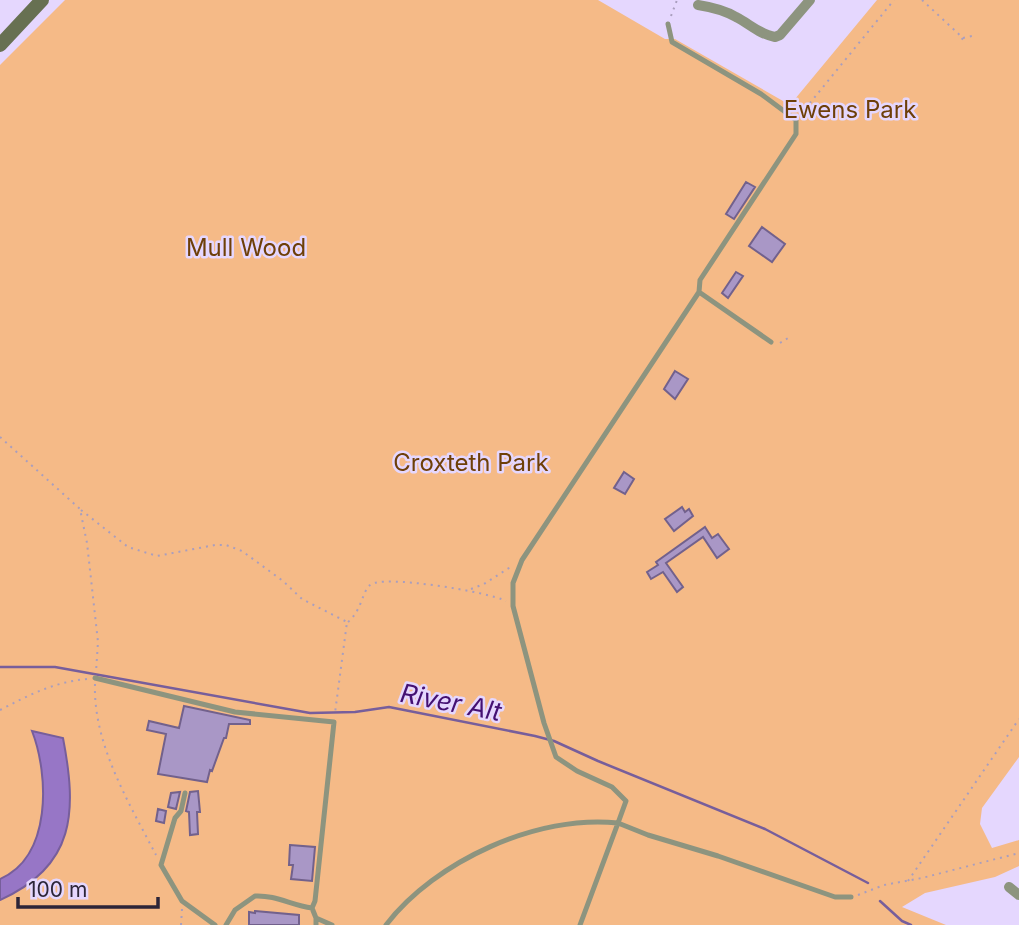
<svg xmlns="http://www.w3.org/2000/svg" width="1019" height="925" font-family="Inter,sans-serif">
<rect width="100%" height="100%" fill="#e5d7fe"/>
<path fill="#f5ba87" d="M65,0H598L665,39H675L790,105L877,0H1019V757L982,808L980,824L992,848L1019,840V866L995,877L925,893L902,907L946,925H0V65Z"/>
<path fill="#9776c6" stroke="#775e9b" stroke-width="2" d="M32,731L63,738C77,811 76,866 0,900V879C52,857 49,775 32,731Z"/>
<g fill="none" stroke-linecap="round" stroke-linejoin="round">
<path stroke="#775e9b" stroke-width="2.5" d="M0,667H55L310,713L355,712L389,707L535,736L554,741L598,761L765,829L868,883
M880,901L902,921L911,925"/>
</g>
<path fill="#a997c6" stroke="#72618c" stroke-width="2" d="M746,182L755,187L734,219L726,214Z
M762,227L785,244L772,262L749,246Z
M736,272L743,276L728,298L722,293Z
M675,371L688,379L675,399L664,389Z
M624,472L634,479L625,494L614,488Z
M682,507L685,512L689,509L693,516L674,531L665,519Z
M705,527L712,538L718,534L729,549L717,558L703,537L666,563L683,587L677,592L663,572L651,579L647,572L658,565L656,562Z
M184,706L250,720V724H229L226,738H224L212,771L210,770L207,782L158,774L166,734L147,730L149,721L179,728Z
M198,791L200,812H197L198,834L190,835L189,812L186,811L190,792Z
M180,792L176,809L168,807L171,793Z
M158,809L166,811L164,823L156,821Z
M290,845L315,847L312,881L291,879L293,865H289Z
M255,911L299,915V925H249V912L255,913Z"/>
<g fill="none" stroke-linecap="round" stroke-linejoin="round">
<path stroke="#a99ebe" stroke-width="2" stroke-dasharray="2 5" stroke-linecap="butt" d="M922,0L963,38L959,43
M671,16L677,0
M963,38L972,36
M801,114L894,0
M780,343L788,338
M0,437L80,509L87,543L98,642L96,672
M81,510L128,547L157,556L215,545H226L242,551L283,581L302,599L347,622L335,713
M471,589L484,584L512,566
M348,622C362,610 362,592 370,585C382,574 489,592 506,601
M95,684C93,744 129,803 156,855
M0,710C29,695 54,682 87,679
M908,881L1019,719
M858,895L884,885L922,878L1019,853
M181,925L182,909"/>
<path stroke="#8d947f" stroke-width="5" d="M699,292L771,342
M95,678L235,712L334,722L315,901L312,908C291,905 276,895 255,896L235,910L226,925
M185,793L181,811L175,818L161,865L182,901L215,925
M312,908L316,918V925
M316,918L332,925
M386,925C435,861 538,814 618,823L626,801L612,787L577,771L556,757L544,723L513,606V583L522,560L699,292L700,280L796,134V120L761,94L672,42L668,24
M580,925L618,823L648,835L718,856L835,897H851"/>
<path stroke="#8d947f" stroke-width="10" d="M698,5C711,7 724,10 736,17C750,24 759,34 775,37L780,35L810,0
M1009,887L1019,895"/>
<path stroke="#677052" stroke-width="14" d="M0,45L42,0"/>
</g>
<g text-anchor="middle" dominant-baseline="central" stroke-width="5" stroke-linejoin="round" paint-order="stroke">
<g font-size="24" fill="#6e3f08" stroke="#e5d7fe">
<text x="850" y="109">Ewens Park</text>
<text x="246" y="247">Mull Wood</text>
<text x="471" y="462">Croxteth Park</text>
</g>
<g font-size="26" font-style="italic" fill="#441072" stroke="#e5d7fe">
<text transform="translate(451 702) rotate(11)">River Alt</text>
</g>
</g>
<path d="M18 897v10h140v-10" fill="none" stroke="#2c2538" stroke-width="3.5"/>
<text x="28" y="897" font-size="21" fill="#2c2538" stroke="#e5d7fe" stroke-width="5" paint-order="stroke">100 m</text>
</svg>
